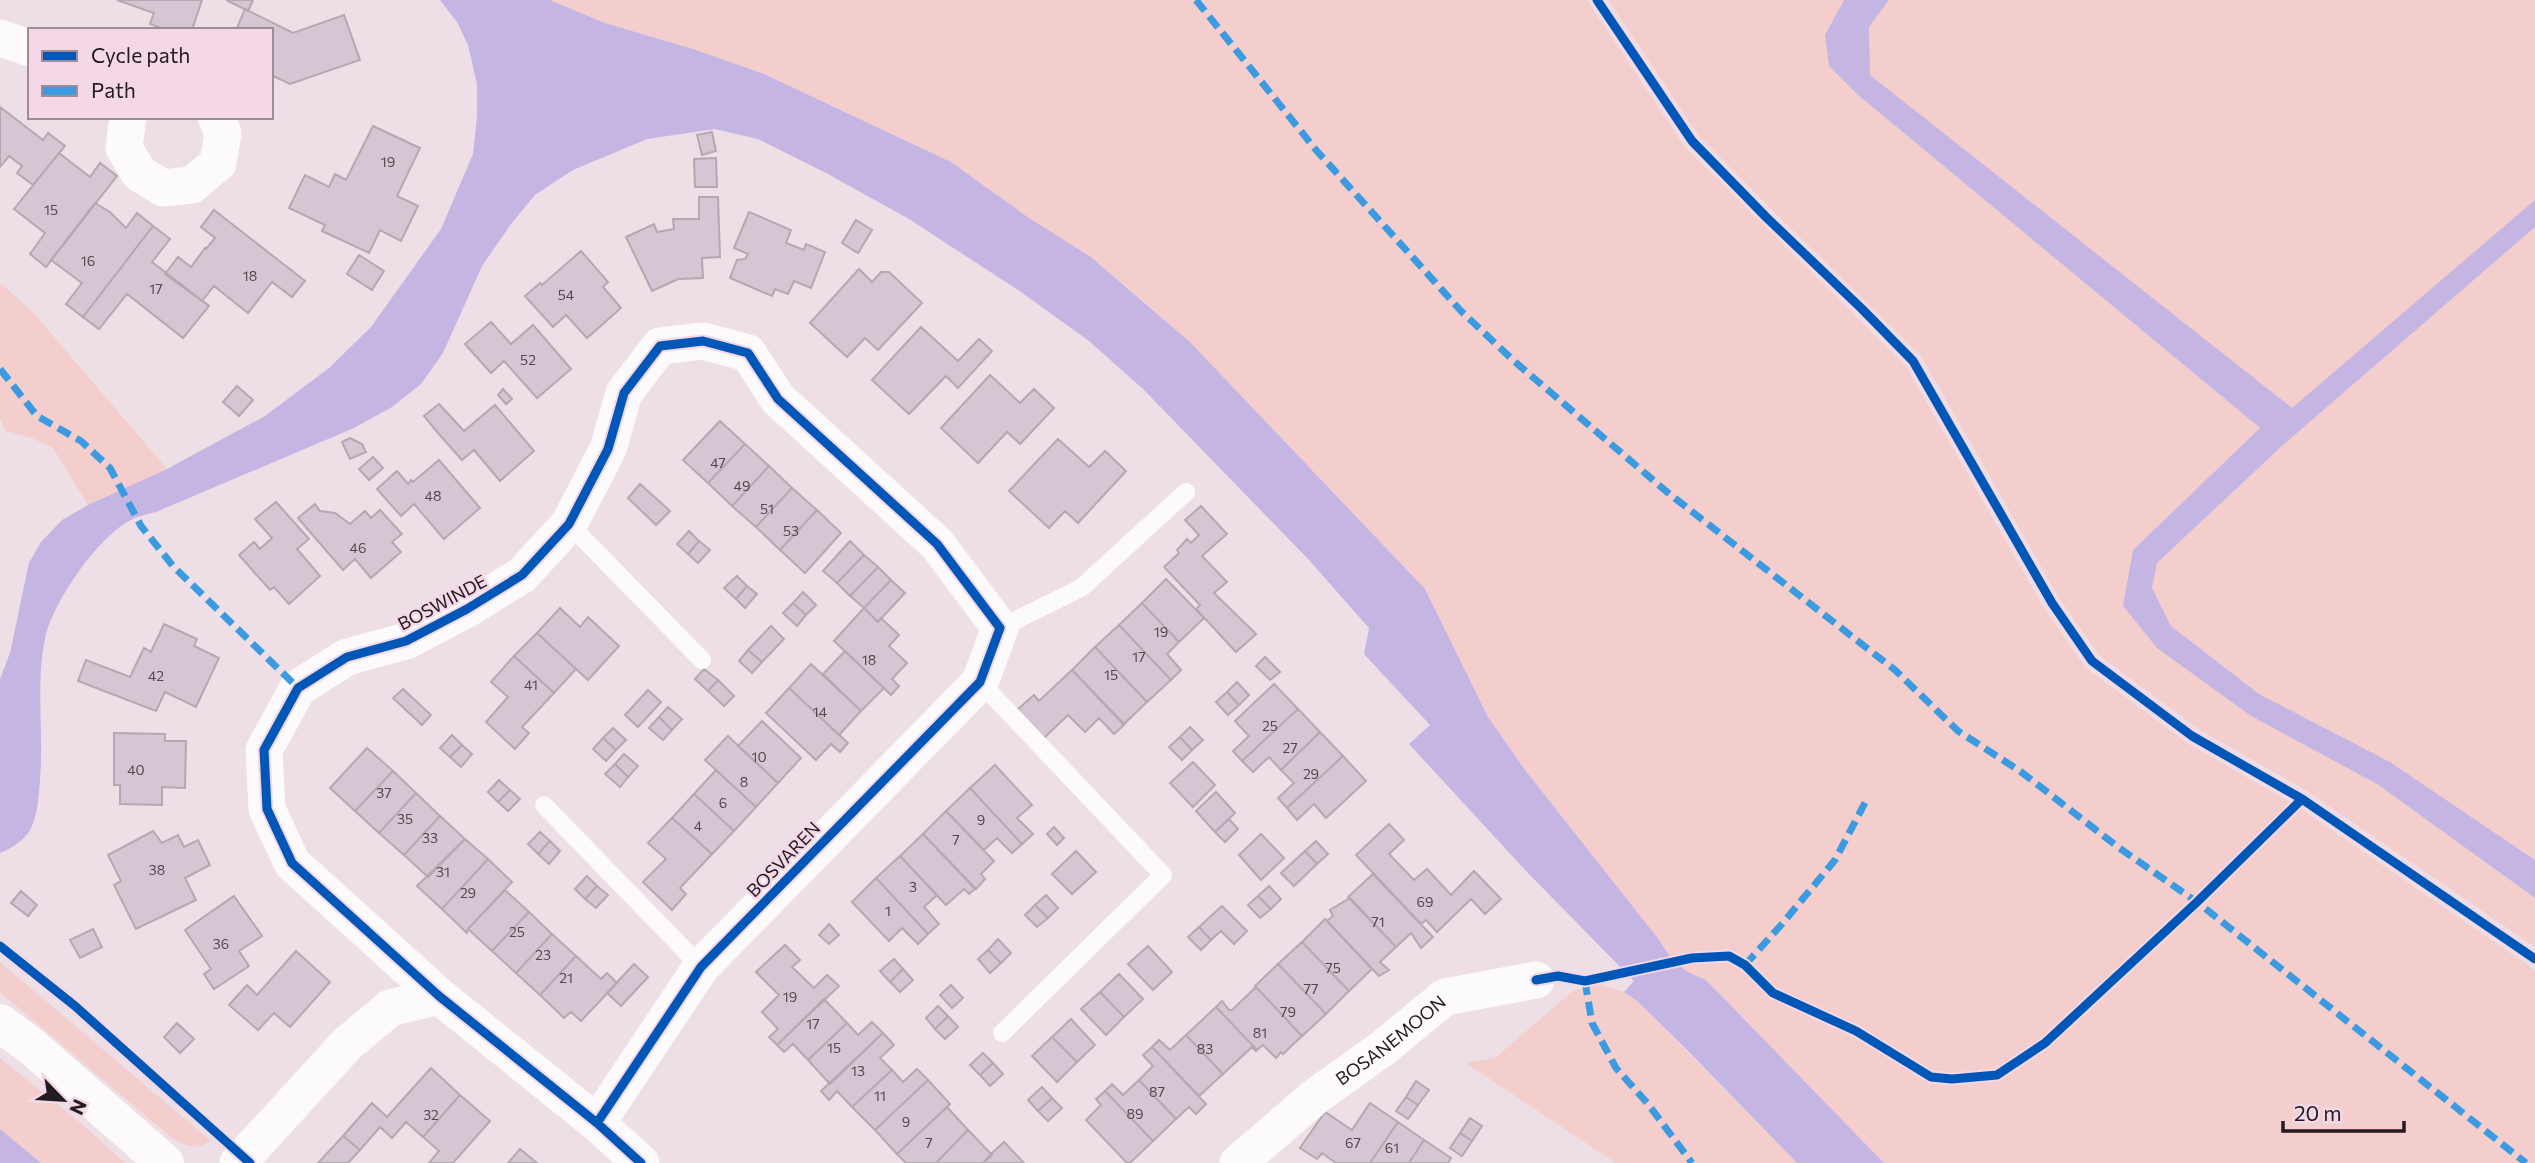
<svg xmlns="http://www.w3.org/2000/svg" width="2535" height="1163" font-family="Commissioner,sans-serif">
<rect width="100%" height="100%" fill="#eedee6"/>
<path fill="#f4cecc" d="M550,0H1587L1685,147L1906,366L2044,608L2086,668L2187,743L2297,806L2535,970V1163H1884L1705,979C1684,973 1670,960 1660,941L1525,770L1488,717L1425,589L1190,342L1141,299L1091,257L1029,218L951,162L764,74L693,49L605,23Z
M1608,0H1844L1840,5L1858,95L2260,428L2133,550L2123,606L2251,716L2377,784L2535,898V947L2307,791L2197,728L2099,655L2059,598L1921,356L1773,211L1698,135Z
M1889,0H2535V200L2293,409L1869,75V27Z
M2535,227V860L2390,762L2259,694L2171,626L2152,588L2157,563L2282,446Z
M0,283L31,310L167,469L88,505L53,448L32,438L6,431L0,418Z
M0,962L211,1141C194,1151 188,1146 172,1138L0,992Z
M1598,984L1624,992L1637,1001L1797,1163H1616L1466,1063L1495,1058L1573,991Z
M0,1058L83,1125L125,1163H41L0,1129Z"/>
<path fill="#c5b5e3" d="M440,0H550L605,23L693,49L764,74L951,162L1029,218L1091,257L1190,342L1425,589L1488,717L1525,770L1660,941C1670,960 1684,973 1705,979L1884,1163H1797L1686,1049L1637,1001L1624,992L1634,981L1526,871L1409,744L1430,725L1364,654L1369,628L1309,560L1143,389L1089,341L1021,292L909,219L826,173L758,139L715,129L647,139L573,170L535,195L511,224L482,266L443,353L421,384L392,407L354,428L156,512C148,514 138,516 131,520C113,529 96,549 84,564C69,585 53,609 46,634C35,681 44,731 40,779C39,794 38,812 32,826C27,839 12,848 0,853V679L10,653L29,563L41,542L62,520L88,505L167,469L265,416L329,368L371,327L441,229L473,154L477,116V84L468,45L457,22Z
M1844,0H1889L1869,27L1870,75L2292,408L2535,200V227L2282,446L2157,563L2152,588L2171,626L2259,694L2390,762L2535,860V898L2377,784L2251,716L2157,648L2123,606L2133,550L2260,428L1858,95L1829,66L1825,35Z
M0,1129L41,1163H0Z"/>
<path fill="#d6c6d3" stroke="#b3a9b0" stroke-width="2" d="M117,0H202L192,30H167L150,24L154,13Z
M226,0H253L248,11Z
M245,9L293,33L344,15L360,60L290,84L271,75V30H236Z
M0,107L43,140L48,133L65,146L33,185L17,173L22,166L9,156L0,167Z
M373,126L420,148L397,196L418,206L401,241L380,230L369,253L322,231L325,225L289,208L305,175L329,187L335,174L346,180Z
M712,132L716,151L702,155L697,135Z
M59,153L90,177L100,163L117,176L46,267L30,254L45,233L14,209Z
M716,158L717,187H695L694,159Z
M699,197H718L720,257L702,258L703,278L678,279L652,291L626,237L654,224L657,232L674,229L673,219H699Z
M95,203L110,212L126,228L137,213L153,226L83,317L66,304L82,283L51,260Z
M214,210L305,281L292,297L272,282L248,313L214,286L202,301L165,274L178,257L191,267L205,248L206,249L215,238L201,227Z
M749,212L791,230L786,243L804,250L806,244L825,252L811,288L794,281L788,294L775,289L772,296L730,278L737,260L745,259L748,254L734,248Z
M856,220L872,230L858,253L842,243Z
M153,226L170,239L152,262L209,306L183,338L127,294L99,329L83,317Z
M581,251L608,282L603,287L621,308L587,338L566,315L553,327L525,296L540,283L542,285Z
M359,255L384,271L372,290L347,274Z
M859,269L872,282L881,272H889L922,303L878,350L865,338L847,357L810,323Z
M491,322L511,344L533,325L571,369L537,398L504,361L491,373L465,344Z
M921,327L958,361L979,339L992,351L958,388L946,376L909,414L872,380Z
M990,375L1020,403L1034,389L1054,408L1020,444L1007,432L978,463L941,428Z
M237,386L253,400L239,416L223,402Z
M503,389L512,399L506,404L498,395Z
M439,404L464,431L495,405L534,451L500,481L474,450L462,460L438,433L424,416Z
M720,421L745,444L708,483L683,460Z
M350,438L362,444L366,452L350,459L342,442Z
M1058,439L1089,467L1105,451L1126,471L1078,523L1065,511L1049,528L1009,491Z
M745,444L769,466L732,506L708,483Z
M373,457L383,468L369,480L359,469Z
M439,460L480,508L444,539L414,504L401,516L377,489L397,471L408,484L411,480L413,482Z
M769,466L792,488L756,527L732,506Z
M640,484L670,511L656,525L628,498Z
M792,488L817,510L780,550L756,527Z
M276,502L309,539L297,549L320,576L289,604L274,587L270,590L239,555L254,542L260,549L272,538L255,519Z
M315,504L320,511L335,513L350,524L365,511L371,518L380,510L402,534L392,542L401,552L371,578L355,559L343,570L298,518Z
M1201,506L1227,534L1202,556L1227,582L1214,593L1256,634L1236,652L1196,609L1200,605L1164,567L1179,553L1177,550L1187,539L1191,543L1199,535L1185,520Z
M817,510L841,533L805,573L780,550Z
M689,531L699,541L688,554L677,544Z
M699,541L710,550L698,563L688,554Z
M850,541L864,555L837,583L823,571Z
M864,555L878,567L850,596L837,583Z
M878,567L891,580L864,608L850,596Z
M737,576L747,586L736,599L724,588Z
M1166,579L1204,618L1179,642L1142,603Z
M891,580L905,593L878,622L864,608Z
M747,586L757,594L745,608L736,599Z
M803,592L816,605L806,615L793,603Z
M793,603L806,615L797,626L783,613Z
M1142,603L1179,642L1167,654L1181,670L1171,680L1119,625Z
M560,608L580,627L588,617L619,646L588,680L537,633Z
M864,608L878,622L881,618L899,635L889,646L907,663L892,679L899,686L891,695L834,641Z
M164,624L197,639L194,646L219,658L196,707L165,692L156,711L78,681L86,660L130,677L144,648L151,652Z
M1119,625L1171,680L1147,702L1095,647Z
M771,626L784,639L762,662L748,650Z
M537,633L576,669L554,693L514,656Z
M1095,647L1147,702L1124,724L1072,670Z
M748,650L762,662L752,673L739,661Z
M845,651L884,688L861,711L823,674Z
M514,656L554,693L522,727L529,733L515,749L486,722L508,697L491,682Z
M1265,657L1280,672L1270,680L1256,666Z
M811,664L861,711L839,735L789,688Z
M704,669L718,680L708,691L695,679Z
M1072,670L1124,725L1114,734L1099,718L1085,732L1068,715L1044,738L1017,710L1034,695L1039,701Z
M718,680L734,696L724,706L708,691Z
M1237,682L1249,695L1239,705L1227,692Z
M1274,684L1298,709L1242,761L1233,751L1249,736L1235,721Z
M789,688L848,743L840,752L831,744L816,760L766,713Z
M403,689L431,715L422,725L393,698Z
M648,690L661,702L638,727L625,715Z
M1227,692L1239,705L1228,715L1216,702Z
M668,707L682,719L672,730L659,717Z
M1298,709L1320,732L1281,770L1269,757L1253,772L1242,761Z
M659,717L672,730L663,740L649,728Z
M762,721L801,758L778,783L738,746Z
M1190,727L1203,740L1192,750L1180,737Z
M613,728L626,740L616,750L603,738Z
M1320,732L1343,756L1287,808L1278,798L1294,783L1281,770Z
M114,733L165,734V741H186L185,788L162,787V805L120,804V785H114Z
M452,735L462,745L450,757L440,748Z
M728,736L778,783L756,807L705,760Z
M1180,737L1192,750L1182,760L1169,747Z
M603,738L616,750L606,761L593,749Z
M462,745L472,754L461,767L450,757Z
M367,748L393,771L355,811L330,788Z
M624,754L638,766L628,777L615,764Z
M1343,756L1366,781L1326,818L1314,804L1297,820L1287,808Z
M1193,762L1215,785L1193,807L1170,783Z
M615,764L628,777L620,787L605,774Z
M995,765L1032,805L1017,818L1033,834L1022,844L970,788Z
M716,770L756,807L734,831L694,794Z
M393,771L416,793L379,833L355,811Z
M499,780L510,790L498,802L488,792Z
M970,788L1022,844L1012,853L997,838L984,850L946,811Z
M510,790L520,799L508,811L498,802Z
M1216,792L1235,813L1215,832L1196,811Z
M416,793L440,816L404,855L379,833Z
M694,794L734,831L712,854L672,818Z
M946,811L994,861L981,874L985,879L976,889L923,834Z
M440,816L465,839L428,877L404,855Z
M672,818L712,854L680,888L686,894L672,910L643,882L666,859L648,843Z
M1229,819L1238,829L1225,842L1215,832Z
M1389,824L1404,840L1389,854L1414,880L1427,869L1451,895L1474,871L1501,899L1485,914L1471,899L1437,932L1426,920L1421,924L1356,855Z
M1054,827L1064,838L1057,845L1047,834Z
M153,831L162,843L178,835L184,847L198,840L210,865L185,878L196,900L136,929L114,885L121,881L108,855Z
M540,832L550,841L538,854L528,844Z
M923,834L975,889L969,894L964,889L946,905L900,856Z
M1261,834L1284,858L1261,880L1239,855Z
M465,839L488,859L442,909L417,886Z
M550,841L560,851L549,864L538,854Z
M1316,841L1328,854L1317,864L1305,851Z
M1076,851L1096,872L1072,894L1052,874Z
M1305,851L1317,864L1294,886L1281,873Z
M900,856L937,895L924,907L939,924L928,934L876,878Z
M488,859L512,882L468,929L467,933L442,909Z
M1373,874L1433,937L1421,948L1411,933L1396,947L1348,897Z
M587,876L597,886L585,899L575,889Z
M876,878L928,934L918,944L902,928L889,941L852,902Z
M597,886L608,895L596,908L585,899Z
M1269,886L1281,899L1271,909L1258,896Z
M505,890L529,912L492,951L468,929Z
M21,891L37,905L28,916L11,903Z
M1046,895L1058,908L1048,918L1035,905Z
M234,896L262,936L239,951L249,966L214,989L204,974L211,969L185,930Z
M1258,896L1271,909L1260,918L1248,905Z
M1350,898L1396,947L1380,962L1389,970L1379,976L1327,921L1333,916L1330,910Z
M1035,905L1048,918L1037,927L1025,915Z
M1222,906L1247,931L1234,944L1221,931L1211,940L1199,927Z
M529,912L552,934L516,973L492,951Z
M1325,919L1372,969L1349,991L1302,942Z
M829,924L839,935L829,944L819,935Z
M1199,927L1211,940L1201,950L1188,937Z
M93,929L102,947L80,958L70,940Z
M552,934L576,956L540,995L516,973Z
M998,939L1011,953L1001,963L988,950Z
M1302,942L1349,991L1326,1014L1278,964Z
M785,945L800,960L792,967L814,988L827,975L839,986L777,1045L769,1037L778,1029L762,1012L779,995L756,972Z
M1148,946L1172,972L1153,990L1128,964Z
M988,950L1001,963L990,973L978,959Z
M296,951L330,982L290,1027L274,1013L258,1030L229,1005L247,985L257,995Z
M576,956L601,979L607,973L617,983L581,1021L571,1012L564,1018L540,995Z
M894,959L903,969L890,982L880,971Z
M634,964L648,977L621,1006L607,993Z
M1278,964L1326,1014L1302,1036L1255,986Z
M903,969L913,980L900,992L890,982Z
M1119,974L1143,999L1124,1017L1100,992Z
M951,985L963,998L952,1008L940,995Z
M1256,987L1302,1036L1283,1054L1281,1052L1276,1058L1263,1045L1257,1050L1216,1007L1222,1001L1229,1010H1232Z
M1100,992L1124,1017L1106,1035L1081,1009Z
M824,999L847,1023L808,1060L793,1044L784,1052L777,1045Z
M938,1006L948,1016L935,1029L926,1018Z
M1216,1007L1257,1050L1256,1051L1252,1047L1223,1074L1186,1035Z
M948,1016L958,1027L945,1039L935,1029Z
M1071,1019L1095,1045L1077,1062L1052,1037Z
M872,1022L883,1033L830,1084L808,1060L847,1023L858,1035Z
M177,1023L194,1039L180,1053L164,1037Z
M883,1033L894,1045L880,1058L892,1070L852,1107L837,1091L829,1100L821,1091Z
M1186,1035L1223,1074L1199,1096L1152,1047L1159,1040L1170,1050Z
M1052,1037L1077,1062L1057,1082L1032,1056Z
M1152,1047L1206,1104L1196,1114L1189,1107L1176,1119L1139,1080L1153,1066L1143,1055Z
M983,1053L993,1063L980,1075L970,1065Z
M993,1063L1003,1074L990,1086L980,1075Z
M431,1068L460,1095L423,1137L406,1122L392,1138L380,1127L360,1150L343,1136L372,1103L387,1117Z
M917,1069L928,1080L875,1130L852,1107L892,1070L903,1082Z
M928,1080L950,1104L897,1154L875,1130Z
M1139,1080L1176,1119L1153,1141L1105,1091L1112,1084L1123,1095Z
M1416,1081L1429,1090L1418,1105L1406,1097Z
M1042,1087L1052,1098L1038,1111L1028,1100Z
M1105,1091L1153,1141L1130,1163H1127L1086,1120L1101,1105L1096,1099Z
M460,1095L490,1121L453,1163H429L439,1151L423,1137Z
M1406,1097L1418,1105L1408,1119L1396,1111Z
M1052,1098L1062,1108L1048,1121L1038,1111Z
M1370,1103L1398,1122L1370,1163H1336L1322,1153L1317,1159L1300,1148L1325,1112L1352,1130Z
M947,1107L968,1130L936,1163H906L897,1154Z
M1470,1118L1482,1126L1472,1141L1460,1133Z
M1398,1122L1424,1140L1409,1163H1370Z
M968,1130L992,1155L983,1163H936Z
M1460,1133L1472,1141L1462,1156L1450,1148Z
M343,1136L360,1150L348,1163H318Z
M1424,1140L1451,1158L1448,1163H1409Z
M1004,1142L1024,1163H983L991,1154Z
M520,1149L537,1163H508Z"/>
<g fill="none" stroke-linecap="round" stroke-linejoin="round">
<path stroke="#fcfafb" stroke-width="18" d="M569,524L702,660
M1000,628L1081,588L1186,492
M980,682L1163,875L1002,1033
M544,805L701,967"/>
<g stroke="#fcfafb" stroke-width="37">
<path d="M0,38L30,48"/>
<path d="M128,117L124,148L139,173L163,188L192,185L218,163L223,133L216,117"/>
<path d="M597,1123L701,967L980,682L1000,628L937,544L778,399L748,353L703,341L660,346L624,393L608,449L569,524L522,575L467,609L406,641L347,657L298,688L264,750L267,809L292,863L439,996L597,1123L641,1163"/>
<path d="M238,1163L347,1044L390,1008L439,996"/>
<path id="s1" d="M1238,1163L1316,1096L1383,1048L1445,997L1536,980"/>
</g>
<path stroke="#fcfafb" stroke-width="38" d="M0,1023L31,1046L165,1163"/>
<path stroke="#3c9be0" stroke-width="7" stroke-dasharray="14 7" stroke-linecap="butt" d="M1196,0L1316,150L1461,311L1514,361L1667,492L1895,670L1958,731L2020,771L2118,847L2197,902L2526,1163
M0,369L37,416L81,441L110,468L141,526L173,566L298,688
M1745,965L1782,924L1835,860L1867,799
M1585,981L1592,1023L1616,1068L1648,1104L1692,1163"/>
<g stroke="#f4d8e7" stroke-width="13">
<path id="cycleway" d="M1597,0L1692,141L1767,218L1862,309L1913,361L2052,603L2092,661L2192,736L2302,799L2535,959
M0,946L75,1006L250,1163
M1536,980L1558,976L1585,981L1692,958L1729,956L1745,965L1773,993L1856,1031L1931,1077L1952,1079L1997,1075L2045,1043L2197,902L2302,799
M597,1123L701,967L980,682L1000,628L937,544L778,399L748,353L703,341L660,346L624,393L608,449L569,524L522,575L467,609L406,641L347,657L298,688L264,750L267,809L292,863L439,996L597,1123L641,1163"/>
</g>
<use href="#cycleway" stroke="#0057b8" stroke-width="9"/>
</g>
<g text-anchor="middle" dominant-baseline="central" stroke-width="5" stroke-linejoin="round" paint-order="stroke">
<g font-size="14" fill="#52474e">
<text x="388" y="161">19</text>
<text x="51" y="209">15</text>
<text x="88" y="260">16</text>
<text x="250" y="275">18</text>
<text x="156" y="288">17</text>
<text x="566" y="294">54</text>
<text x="528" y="359">52</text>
<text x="718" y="462">47</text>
<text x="742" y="485">49</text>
<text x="433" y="495">48</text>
<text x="767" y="508">51</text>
<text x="791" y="530">53</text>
<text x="358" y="547">46</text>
<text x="1161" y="631">19</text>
<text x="1139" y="656">17</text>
<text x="869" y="659">18</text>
<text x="1111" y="674">15</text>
<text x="156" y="675">42</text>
<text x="531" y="684">41</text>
<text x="820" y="711">14</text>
<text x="1270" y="725">25</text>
<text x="1290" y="747">27</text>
<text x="759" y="756">10</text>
<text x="136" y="769">40</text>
<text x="1311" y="773">29</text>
<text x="744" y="781">8</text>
<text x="384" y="792">37</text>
<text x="723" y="802">6</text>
<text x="405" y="818">35</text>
<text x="981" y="819">9</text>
<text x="698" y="825">4</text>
<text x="430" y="837">33</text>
<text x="956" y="839">7</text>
<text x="157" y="869">38</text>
<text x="443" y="871">31</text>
<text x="913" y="886">3</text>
<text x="468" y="892">29</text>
<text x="1425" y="901">69</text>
<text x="888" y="910">1</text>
<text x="1378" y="921">71</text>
<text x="517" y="931">25</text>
<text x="221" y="943">36</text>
<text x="543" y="954">23</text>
<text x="1333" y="967">75</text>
<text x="566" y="977">21</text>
<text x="1311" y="988">77</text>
<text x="790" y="996">19</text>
<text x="1288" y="1011">79</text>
<text x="813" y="1023">17</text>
<text x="1260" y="1032">81</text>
<text x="834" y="1047">15</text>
<text x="1205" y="1048">83</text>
<text x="858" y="1070">13</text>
<text x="1157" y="1091">87</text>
<text x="880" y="1095">11</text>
<text x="1135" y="1113">89</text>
<text x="431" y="1114">32</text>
<text x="906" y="1121">9</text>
<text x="929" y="1142">7</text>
<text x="1353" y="1142">67</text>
<text x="1392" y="1147">61</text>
</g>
<g font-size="18" fill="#231a1f" stroke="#f4d8e7">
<text transform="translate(442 602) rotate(-28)">BOSWINDE</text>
<text transform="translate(783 859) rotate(-46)">BOSVAREN</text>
<text stroke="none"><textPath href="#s1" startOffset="196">BOSANEMOON</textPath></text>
</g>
</g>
<rect x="28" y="28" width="245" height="91" fill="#f4d8e7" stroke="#a08c97" stroke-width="2"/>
<rect x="42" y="51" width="35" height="10" fill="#0057b8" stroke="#a08c97" stroke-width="2"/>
<text x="91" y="63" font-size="21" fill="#231a1f">Cycle path</text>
<rect x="42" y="86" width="35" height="10" fill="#3c9be0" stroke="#a08c97" stroke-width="2"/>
<text x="91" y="98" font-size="21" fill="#231a1f">Path</text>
<g transform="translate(63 1100) rotate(115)" stroke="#f4d8e7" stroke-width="5" paint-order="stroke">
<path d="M0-5L12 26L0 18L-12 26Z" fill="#231a1f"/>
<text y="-10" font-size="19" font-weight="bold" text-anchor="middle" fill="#231a1f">N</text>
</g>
<path d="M2283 1121v10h121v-10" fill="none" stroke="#231a1f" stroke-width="3.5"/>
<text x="2294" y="1121" font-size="21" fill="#231a1f" stroke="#f4d8e7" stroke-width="5" paint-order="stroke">20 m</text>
</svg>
